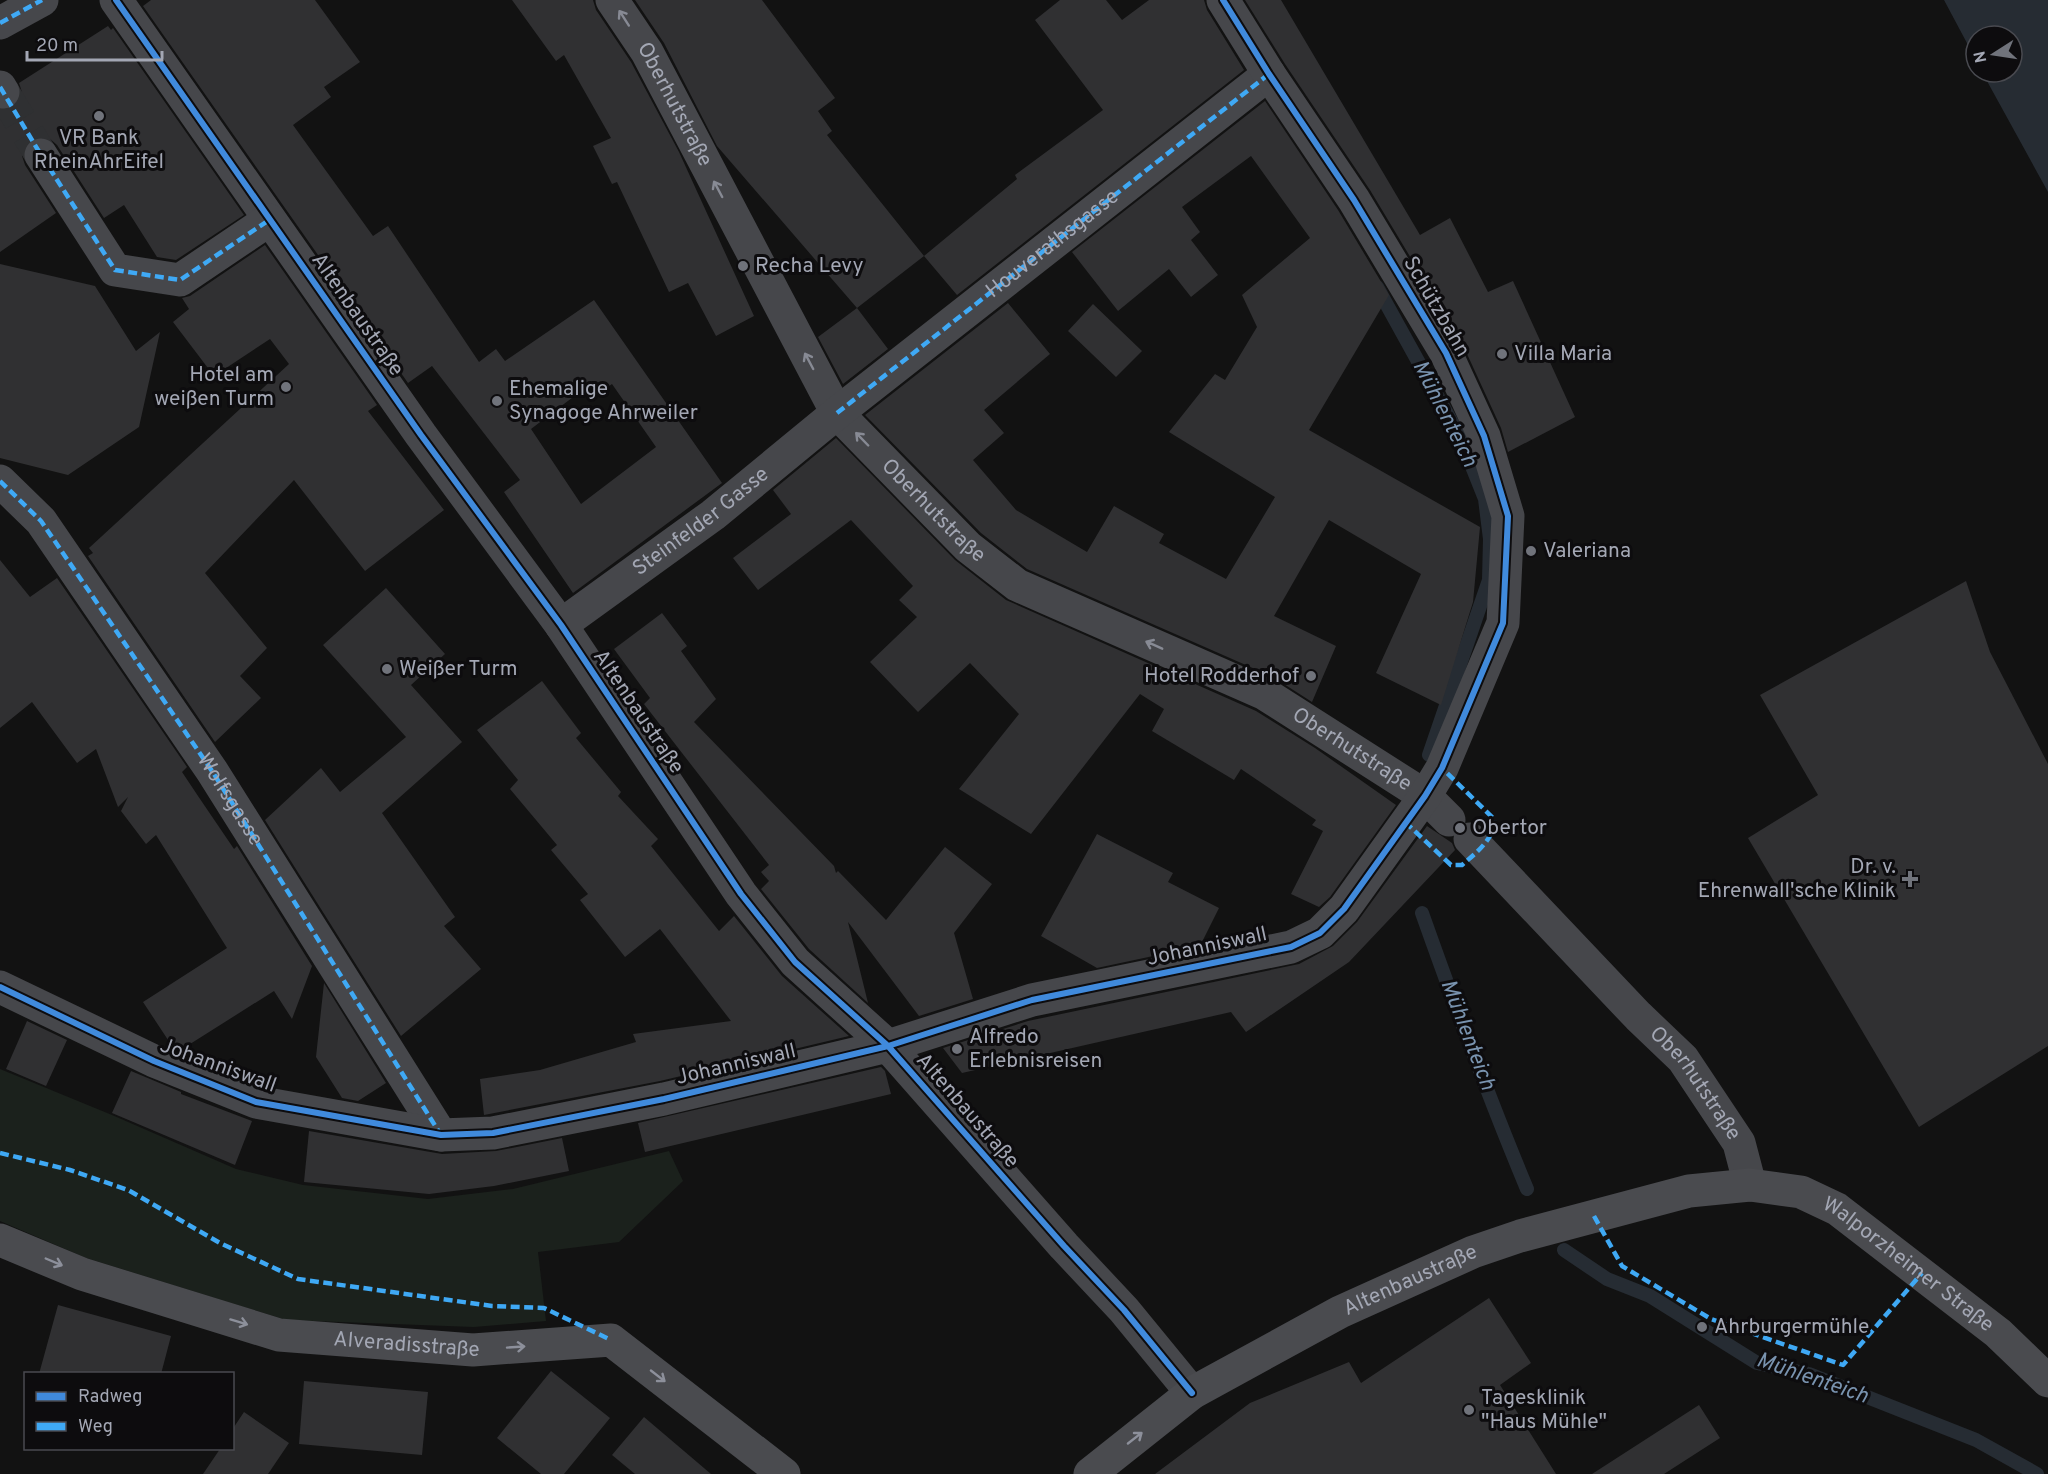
<svg xmlns="http://www.w3.org/2000/svg" width="2048" height="1474" font-family="Overpass,sans-serif">
<rect width="100%" height="100%" fill="#121212"/>
<path fill="#1b211c" d="M0,1069L112,1115L236,1169L303,1185L428,1199L513,1189L669,1151L683,1181L619,1242L538,1252L546,1321L474,1327L286,1320L86,1258L0,1221Z"/>
<path fill="#262c33" d="M1944,0H2048V192L1982,72H2012V36H1976V60Z"/>
<g fill="none" stroke-linecap="round" stroke-linejoin="round">
<path stroke="#262c33" stroke-width="14" d="M1377,287L1461,439L1485,499L1490,539L1489,580L1429,755
M1422,913C1455,1006 1489,1098 1527,1189
M1564,1250L1607,1279L1650,1296L1757,1363L1809,1374L1976,1440L2037,1474"/>
</g>
<path fill="#303032" fill-rule="evenodd" d="M151,0H315L360,62L324,87L331,97L293,125L373,236L388,226L479,362L496,349L505,361L594,300L722,483L573,593L504,492L520,480L432,366L408,383L143,6ZM612,384L656,447L581,504L531,429L585,388L592,398Z
M512,0H593L596,10L631,62L679,152L754,316L716,336L688,283L669,292L617,182L612,184L593,146L611,138L564,55L556,61Z
M635,0H762L835,98L818,111L832,131L827,135L924,256L857,308L717,146L664,43Z
M1060,0H1106L1122,20L1149,0H1204L1207,10L1244,70L957,295L924,256L1017,179L1015,175L1103,110L1035,20Z
M1245,0H1281L1420,235L1450,218L1488,292L1513,281L1575,417L1508,452L1501,428L1462,343L1370,190L1285,64Z
M108,26L111,30L113,28L244,215L176,260L157,257L124,205L104,218L57,145L49,138L40,136L31,139L25,146L22,156L25,165L56,213L0,252V110L12,108L19,102L22,92L19,83Z
M1265,101L1338,210L1389,295L1309,430L1480,527L1473,602L1441,705L1376,673L1421,574L1329,520L1274,616L1336,646L1312,702L1273,677L1027,569L981,533L865,415L1008,303L1050,354L984,410L1004,433L973,460L1016,510L1087,552L1114,506L1164,534L1159,543L1226,579L1275,497L1169,432L1215,374L1225,380L1257,327L1242,295L1310,238L1251,156L1182,207L1200,232L1191,240L1218,275L1191,297L1169,269L1118,311L1072,252Z
M265,245L377,405L368,411L444,510L365,571L294,480L205,573L267,648L240,676L261,698L215,742L88,556L93,553L89,548L289,364L270,339L214,376L173,322L189,309L182,298L190,296Z
M0,264L95,286L136,351L160,332L139,427L68,475L0,458Z
M1093,304L1142,351L1116,377L1068,331Z
M857,308L888,349L843,384L818,337Z
M836,438L955,560L1006,600L1256,711L1315,748L1396,805L1330,897L1319,907L1291,894L1323,831L1312,825L1316,820L1241,769L1234,780L1152,731L1164,709L1140,694L1031,834L959,789L1019,714L970,663L918,712L870,662L917,617L899,600L913,586L851,520L758,590L733,558L791,514L773,490Z
M0,560L30,597L57,578L187,767L182,772L198,796L234,849L237,846L312,966L292,1019L274,991L179,1051L174,1049L143,1002L227,948L156,835L146,844L121,811L128,797L118,807L96,749L77,763L32,702L0,728Z
M1966,581L1990,652L2048,764V1046L1919,1127L1748,838L1818,795L1760,695Z
M386,588L445,654L411,685L462,742L382,813L455,917L444,926L481,969L401,1036L265,820L321,768L340,792L406,737L323,645Z
M662,613L687,646L681,651L716,699L694,722L834,866L836,873L838,871L886,920L945,847L992,884L954,933L973,999L919,1016L848,922L868,1003L809,949L761,889L769,881L761,872L769,865L644,704L650,698L614,649Z
M542,681L581,733L576,738L621,792L618,796L658,839L651,846L719,931L734,916L782,976L849,1036L660,1081L484,1115L480,1079L540,1070L636,1042L633,1034L731,1021L660,929L625,957L580,900L588,894L551,850L557,845L510,789L518,780L477,730Z
M1427,826L1452,843L1455,850L1349,962L1246,1032L1231,1012L962,1073L943,1048L1028,1021L1299,964L1333,946L1357,922Z
M1097,834L1173,873L1168,882L1219,908L1200,946L1097,968L1041,936Z
M324,983L386,1083L358,1101L342,1098L316,1057Z
M27,1021L67,1040L46,1086L6,1069Z
M881,1067L885,1071L891,1094L645,1152L638,1123Z
M131,1071L181,1092V1094L252,1121L235,1165L112,1113Z
M309,1131L442,1154L496,1151L562,1138L569,1171L494,1186L429,1194L304,1182Z
M1489,1298L1531,1363L1500,1385L1556,1474H1155L1250,1403L1349,1362L1361,1383Z
M58,1305L171,1336L161,1374H39Z
M551,1371L610,1418L564,1474H541L497,1438Z
M304,1381L428,1392L422,1455L299,1444Z
M1699,1405L1720,1438L1664,1474H1592Z
M244,1412L289,1443L268,1474H203L220,1449H232V1430Z
M644,1417L711,1474H635L612,1455Z"/>
<g fill="none" stroke-linecap="round" stroke-linejoin="round">
<path stroke="#2f3032" stroke-width="33" stroke-dasharray="33 16" stroke-linecap="butt" d="M3,92L41,155"/>
<g stroke="#46474b" stroke-width="33">
<path d="M116,0L421,435L561,625L741,894L795,962L888,1046L1064,1246L1124,1310L1192,1393"/>
<path id="s1" d="M612,0L647,52L837,413L968,547L1017,585L1265,694L1425,796L1449,820"/>
<path d="M0,23L42,0"/>
<path d="M0,87L3,92"/>
<path d="M41,155L115,270L180,280L269,220"/>
<path id="s2" d="M0,481L41,521L212,771L441,1135"/>
<path id="s3" d="M561,625L713,515L837,413L1269,74"/>
<path id="s4" d="M1470,839L1638,1016L1683,1059L1739,1143L1750,1185"/>
<path d="M0,987L154,1061L256,1102L441,1135L493,1133L664,1099L888,1046L1032,1000L1291,947L1320,933L1344,909L1425,796L1442,768L1503,623L1508,516L1484,436L1446,353L1354,200L1269,74L1223,0"/>
</g>
<g stroke="#4a4b4f" stroke-width="33">
<path id="s5" d="M0,1240L82,1274L279,1335L473,1350L611,1340L784,1474"/>
<path id="s6" d="M1090,1474L1192,1393L1340,1312L1473,1252L1520,1236L1689,1191L1750,1185L1801,1192L1837,1209L1998,1333L2048,1381"/>
</g>
<g stroke="#3fa9f5" stroke-width="4.5" stroke-dasharray="9 4.5" stroke-linecap="butt">
<path d="M0,23L42,0"/>
<path d="M0,87L41,155L115,270L180,280L269,220"/>
<path id="s7" d="M837,413L1269,74"/>
<path d="M0,481L41,521L212,771L441,1135"/>
<path d="M1405,822L1451,865H1462C1477,852 1493,840 1495,820L1442,768"/>
<path d="M0,1153L70,1170L128,1190L220,1243L298,1279L492,1306L544,1308L611,1340"/>
<path d="M1594,1216L1622,1266L1711,1319L1843,1365L1922,1273"/>
</g>
<g stroke="#0d0c0e" stroke-width="10">
<path id="cycleway" d="M116,0L421,435L561,625L741,894L795,962L888,1046L1064,1246L1124,1310L1192,1393
M0,987L154,1061L256,1102L441,1135L493,1133L664,1099L888,1046L1032,1000L1291,947L1320,933L1344,909L1425,796L1442,768L1503,623L1508,516L1484,436L1446,353L1354,200L1269,74L1223,0"/>
</g>
<use href="#cycleway" stroke="#408adc" stroke-width="6"/>
</g>
<defs><path id="oneway-shaft" d="M-6 0H5M1.5-3L5.5 0L1.5 3" fill="none" stroke-width="1.6" stroke-linecap="round" stroke-linejoin="round" transform="scale(1.5)"/></defs>
<g stroke="#878a94">
<use href="#oneway-shaft" transform="translate(624 18) rotate(-123)"/>
<use href="#oneway-shaft" transform="translate(718 189) rotate(-118)"/>
<use href="#oneway-shaft" transform="translate(809 361) rotate(-118)"/>
<use href="#oneway-shaft" transform="translate(862 439) rotate(-134)"/>
<use href="#oneway-shaft" transform="translate(1154 645) rotate(-156)"/>
</g>
<g stroke="#8d909b">
<use href="#oneway-shaft" transform="translate(54 1262) rotate(23)"/>
<use href="#oneway-shaft" transform="translate(239 1322) rotate(17)"/>
<use href="#oneway-shaft" transform="translate(516 1347) rotate(-4)"/>
<use href="#oneway-shaft" transform="translate(658 1376) rotate(38)"/>
<use href="#oneway-shaft" transform="translate(1135 1438) rotate(-38)"/>
</g>
<g fill="#70737b" stroke="#0d0c0e" stroke-width="2">
<circle cx="99" cy="116" r="6"/>
<circle cx="743" cy="266" r="6"/>
<circle cx="1502" cy="354" r="6"/>
<circle cx="286" cy="387" r="6"/>
<circle cx="497" cy="401" r="6"/>
<circle cx="1531" cy="551" r="6"/>
<circle cx="387" cy="669" r="6"/>
<circle cx="1311" cy="676" r="6"/>
<circle cx="1460" cy="828" r="6"/>
<path d="M1907 870h6v6h6v6h-6v6h-6v-6h-6v-6h6z"/>
<circle cx="957" cy="1049" r="6"/>
<circle cx="1702" cy="1327" r="6"/>
<circle cx="1469" cy="1410" r="6"/>
</g>
<g text-anchor="middle" dominant-baseline="central" stroke-width="6" stroke-linejoin="round" paint-order="stroke">
<g font-size="21" fill="#a3a7b4" stroke="#0d0c0e">
<text stroke="none"><textPath href="#s1" startOffset="122">Oberhutstraße</textPath></text>
<text stroke="none"><textPath href="#s7" startOffset="274">Houverathsgasse</textPath></text>
<text transform="translate(1436 307) rotate(60)">Schützbahn</text>
<text transform="translate(357 315) rotate(55)">Altenbaustraße</text>
<text stroke="none"><textPath href="#s1" startOffset="608">Oberhutstraße</textPath></text>
<text stroke="none"><textPath href="#s3" startOffset="174">Steinfelder Gasse</textPath></text>
<text transform="translate(638 712) rotate(56)">Altenbaustraße</text>
<text stroke="none"><textPath href="#s1" startOffset="1094">Oberhutstraße</textPath></text>
<text stroke="none"><textPath href="#s2" startOffset="394">Wolfsgasse</textPath></text>
<text transform="translate(1207 947) rotate(-12)">Johanniswall</text>
<text transform="translate(736 1065) rotate(-13)">Johanniswall</text>
<text transform="translate(218 1066) rotate(20)">Johanniswall</text>
<text stroke="none"><textPath href="#s4" startOffset="333">Oberhutstraße</textPath></text>
<text transform="translate(967 1111) rotate(49)">Altenbaustraße</text>
<text stroke="none"><textPath href="#s6" startOffset="912">Walporzheimer Straße</textPath></text>
<text stroke="none"><textPath href="#s6" startOffset="376">Altenbaustraße</textPath></text>
<text stroke="none"><textPath href="#s5" startOffset="423">Alveradisstraße</textPath></text>
</g>
<g font-size="21" fill="#a3a7b4" stroke="#0d0c0e" text-anchor="start">
<text x="99" y="138" text-anchor="middle">VR Bank<tspan x="99" dy="24">RheinAhrEifel</tspan></text>
<text x="755" y="266">Recha Levy</text>
<text x="1514" y="354">Villa Maria</text>
<text x="274" y="375" text-anchor="end">Hotel am<tspan x="274" dy="24">weißen Turm</tspan></text>
<text x="509" y="389">Ehemalige<tspan x="509" dy="24">Synagoge Ahrweiler</tspan></text>
<text x="1543" y="551">Valeriana</text>
<text x="399" y="669">Weißer Turm</text>
<text x="1299" y="676" text-anchor="end">Hotel Rodderhof</text>
<text x="1472" y="828">Obertor</text>
<text x="1896" y="867" text-anchor="end">Dr. v.<tspan x="1896" dy="24">Ehrenwall'sche Klinik</tspan></text>
<text x="969" y="1037">Alfredo<tspan x="969" dy="24">Erlebnisreisen</tspan></text>
<text x="1714" y="1327">Ahrburgermühle</text>
<text x="1481" y="1398">Tagesklinik<tspan x="1481" dy="24">"Haus Mühle"</tspan></text>
</g>
<g font-size="22" font-style="italic" fill="#7993af" stroke="#0d0c0e">
<text transform="translate(1444 414) rotate(63)">Mühlenteich</text>
<text transform="translate(1467 1035) rotate(69)">Mühlenteich</text>
<text transform="translate(1812 1379) rotate(19)">Mühlenteich</text>
</g>
</g>
<rect x="24" y="1372" width="210" height="78" fill="#0d0c0e" stroke="#494a50" stroke-width="1.5"/>
<rect x="36" y="1392" width="30" height="9" fill="#408adc" stroke="#494a50" stroke-width="1.5"/>
<text x="78" y="1402" font-size="18" fill="#a3a7b4">Radweg</text>
<rect x="36" y="1422" width="30" height="9" fill="#3fa9f5" stroke="#494a50" stroke-width="1.5"/>
<text x="78" y="1432" font-size="18" fill="#a3a7b4">Weg</text>
<g transform="translate(1994 54) rotate(258)"><circle r="28" fill="#0d0c0e" stroke="#494a50" stroke-width="1.5"/>
<path d="M0-4.5L10 22L0 15L-10 22Z" fill="#70737b"/>
<text y="-9" font-size="16" font-weight="bold" text-anchor="middle" fill="#a3a7b4">N</text>
</g>
<path d="M27 51v9h135v-9" fill="none" stroke="#a3a7b4" stroke-width="3"/>
<text x="36" y="51" font-size="18" fill="#a3a7b4" stroke="#0d0c0e" stroke-width="4.5" paint-order="stroke">20 m</text>
</svg>
